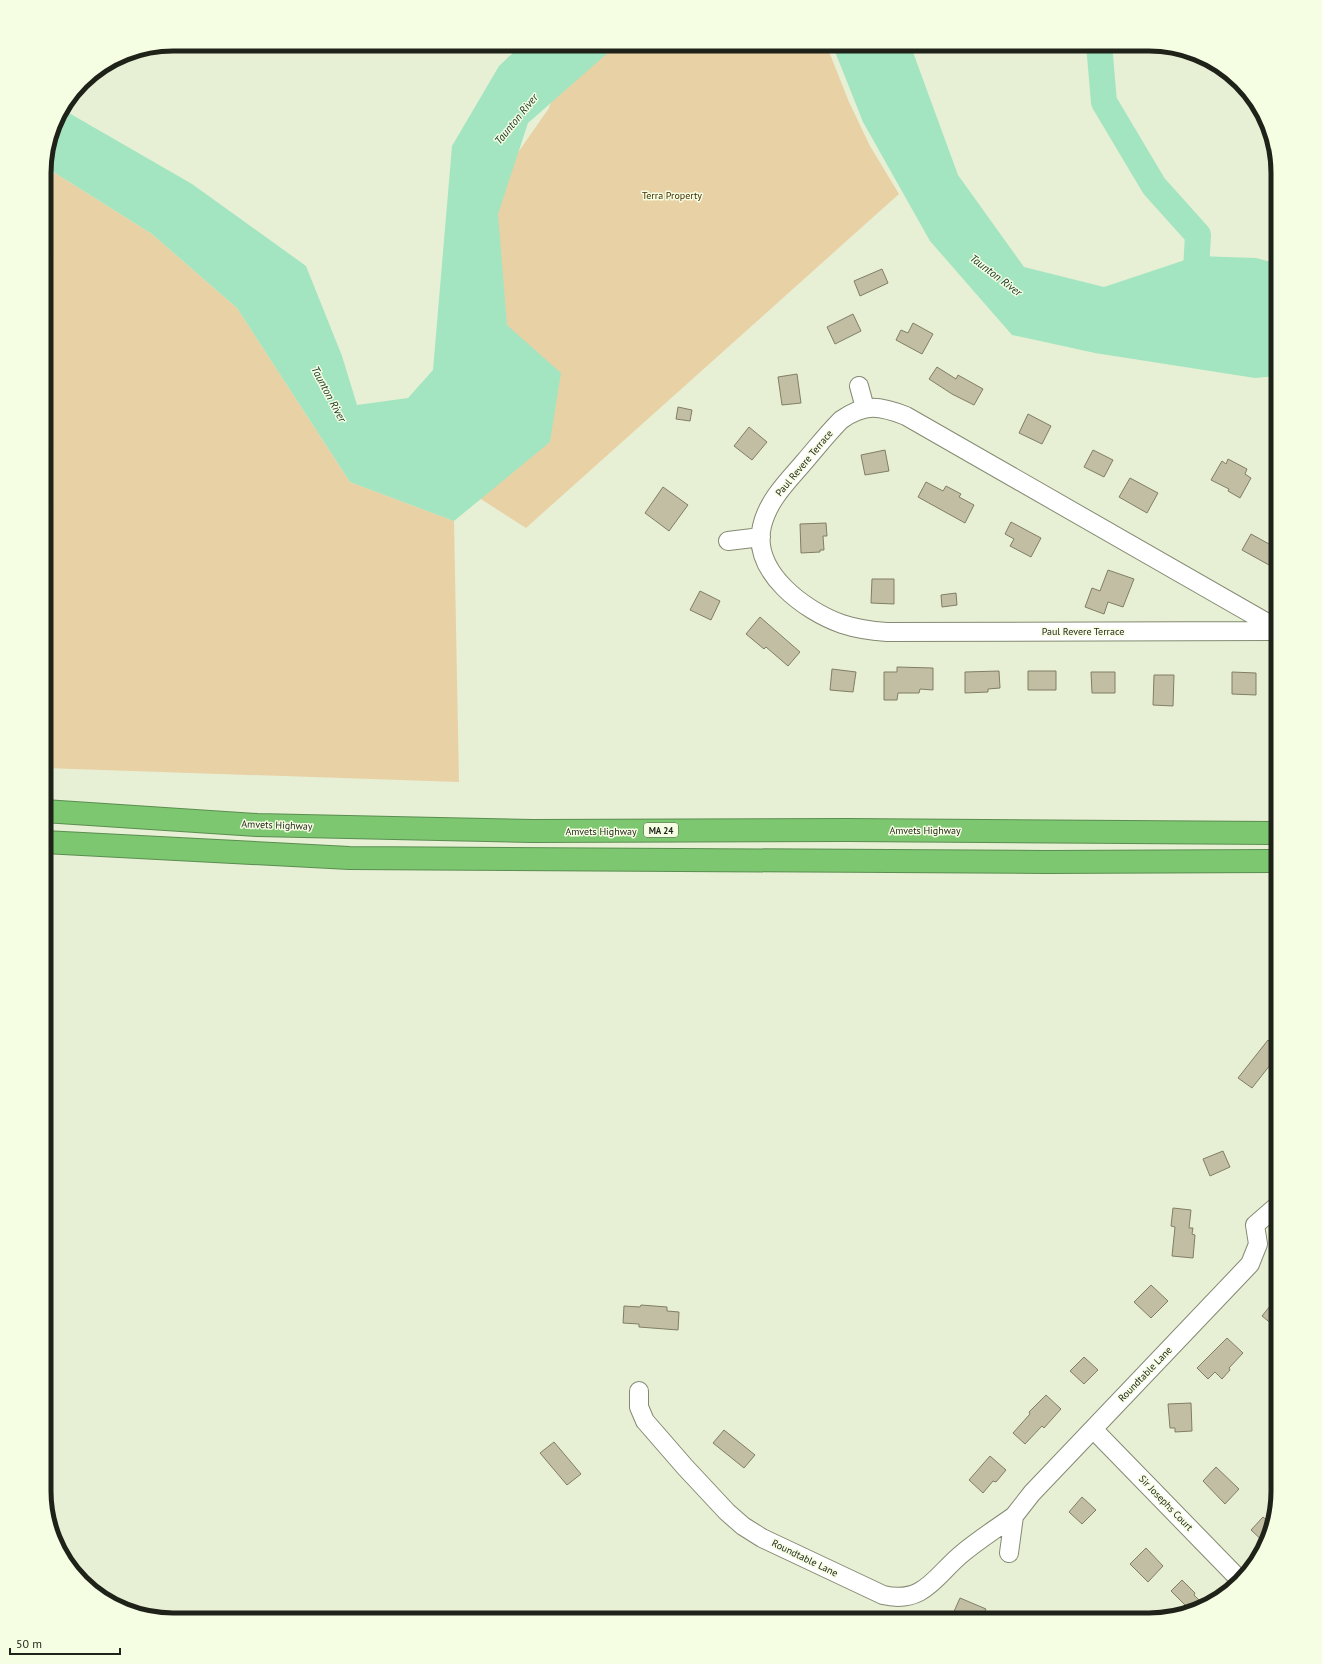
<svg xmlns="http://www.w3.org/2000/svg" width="1322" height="1664" font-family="'PT Sans',sans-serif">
<rect width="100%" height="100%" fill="#e7f0d5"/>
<path fill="#e9d1a6" d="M586,44H826L849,102L870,146L899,194L526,528L448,478L491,340L498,181L549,108L562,63Z
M44,166L152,234L237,308L350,482L454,521L459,782L44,768Z"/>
<path fill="#a2e5c0" d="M522,44H618L528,123L498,214L507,325L561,373L550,442L454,521L350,482L237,308L152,234L44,166L57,116L62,109L192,184L306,266L342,356L357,405L408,398L433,370L452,146L499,66Z
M832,44H910L958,175L1024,267L1104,287L1197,256L1256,258L1278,264V376L1255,378L1095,353L1012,335L930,241L863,122Z"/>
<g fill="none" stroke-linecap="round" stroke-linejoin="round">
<path stroke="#a2e5c0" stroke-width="26" d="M1099,44L1104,102L1154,186L1198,235L1196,270L1179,284"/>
</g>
<path fill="#c1bea3" stroke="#817e64" d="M882,269L888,283L860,296L854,281Z
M853,314L861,331L835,344L827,327Z
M913,323L933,334L922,354L896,340L901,330L908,333Z
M937,367L956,379L958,375L983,389L974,405L952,394L929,379Z
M797,374L801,403L782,405L778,377Z
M678,407L692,410L690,421L676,419Z
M1028,414L1051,426L1042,444L1019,433Z
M749,427L767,442L752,460L734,446Z
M885,450L889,471L865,475L861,455Z
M1093,450L1113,460L1104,477L1084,467Z
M1228,459L1247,469L1245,474L1251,478L1240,498L1228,491L1229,489L1211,480L1222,461L1226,464Z
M1130,478L1158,493L1147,513L1119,497Z
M926,482L943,491L946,486L961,494L959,497L974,505L965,523L918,497Z
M663,487L688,505L669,531L645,513Z
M1011,522L1041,538L1031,557L1010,546L1014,539L1005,534Z
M826,523L827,536H823L824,550H820V552L801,553L800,524Z
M1251,534L1278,549V570L1242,550Z
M1108,570L1134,579L1123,607L1108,602L1104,614L1085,607L1092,588L1100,591Z
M872,579H894V604L871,603Z
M700,591L720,601L711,620L690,610Z
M956,593L957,605L942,607L941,595Z
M760,617L800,652L788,666L766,647L764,649L746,634Z
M897,667L933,668V690L920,689L919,693H898L897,700H884V672H897Z
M832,669L856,672L853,692L830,690Z
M999,671L1000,688L988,689V692L965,693V672Z
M1028,671H1056V690H1028Z
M1091,672H1115V693H1092Z
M1232,672L1256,673V695L1232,694Z
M1154,675H1174L1173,706L1153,705Z
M1268,1040L1278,1048V1055L1252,1088L1238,1078Z
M1223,1151L1230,1167L1210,1176L1203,1159Z
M1173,1208L1191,1210L1189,1228H1193L1192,1234L1195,1235L1193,1258L1172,1256L1175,1227L1171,1226Z
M1151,1285L1168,1301L1151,1318L1134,1302Z
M1278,1296V1329L1262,1316Z
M641,1305L667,1307V1311L679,1312L678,1330L639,1327V1324L623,1323L624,1306L640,1307Z
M1227,1338L1243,1353L1229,1368L1230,1370L1222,1379L1215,1372L1208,1379L1197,1368Z
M1084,1357L1098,1370L1084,1384L1070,1371Z
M1046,1395L1061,1409L1044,1428L1042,1426L1025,1444L1013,1433L1030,1414L1029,1412Z
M1191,1403L1192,1431L1175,1432V1428H1170L1168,1404Z
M724,1430L755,1455L744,1468L713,1443Z
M554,1442L581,1474L567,1485L540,1453Z
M990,1456L1006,1470L996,1482L993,1481L983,1493L969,1480Z
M1216,1467L1239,1489L1225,1504L1203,1481Z
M1082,1497L1096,1510L1082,1524L1069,1512Z
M1263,1517L1270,1523L1266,1544L1251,1530Z
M1146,1548L1163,1566L1148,1582L1130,1564Z
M1182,1580L1195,1593L1194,1595L1205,1606L1192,1612L1171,1591Z
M960,1598L986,1609L981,1620H954L955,1617L952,1616Z"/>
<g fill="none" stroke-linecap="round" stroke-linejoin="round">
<g stroke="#838a72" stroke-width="20">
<path id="minor" d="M859,386L865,408
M728,541L761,537
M1278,631L887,632C872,631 857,629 842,624C805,611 751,572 762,526C768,500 788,481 805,461C817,447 828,433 841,420C865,403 880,406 906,416L1278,629
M639,1391V1407L645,1421L685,1467L727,1512L743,1526L762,1538L883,1595C925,1605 936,1574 964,1552C980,1539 997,1528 1014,1516
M1093,1429L1238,1578
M1009,1553L1014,1516L1032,1493L1250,1264L1258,1244L1255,1225L1278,1205"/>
</g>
<g stroke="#5b8d51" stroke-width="24">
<path id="highway" d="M44,811L257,825L439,829L532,831L847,830L1278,833
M44,842L349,858L1046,862L1278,861"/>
</g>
<use href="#minor" stroke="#fff" stroke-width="18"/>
<use href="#highway" stroke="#7cc76f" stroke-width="22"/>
</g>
<g text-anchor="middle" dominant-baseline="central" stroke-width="3" stroke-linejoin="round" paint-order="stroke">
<rect fill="#f5fde2" stroke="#5f6455" stroke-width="1" x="644" y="823" width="34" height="14" rx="3"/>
<g font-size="9" font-weight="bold" fill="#1f2218">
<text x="661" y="830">MA 24</text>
</g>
<g font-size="10" fill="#442e00" stroke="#f5fde2">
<text x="672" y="195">Terra Property</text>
</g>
<g font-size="10" fill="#1f2218" stroke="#f5fde2">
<text transform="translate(804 463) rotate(-50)">Paul Revere Terrace</text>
<text x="1083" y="631">Paul Revere Terrace</text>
<text transform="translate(277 825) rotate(2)">Amvets Highway</text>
<text x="925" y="830">Amvets Highway</text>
<text x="601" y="831">Amvets Highway</text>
<text transform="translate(1145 1374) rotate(-46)">Roundtable Lane</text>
<text transform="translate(1166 1503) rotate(46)">Sir Josephs Court</text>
<text transform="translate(805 1558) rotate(26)">Roundtable Lane</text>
</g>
<g font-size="11" font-style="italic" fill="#123022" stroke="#f5fde2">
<text transform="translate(516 119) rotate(-51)">Taunton River</text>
<text transform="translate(996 275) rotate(37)">Taunton River</text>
<text transform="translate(329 394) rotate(62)">Taunton River</text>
</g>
</g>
<path d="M0 0H1322V1664H0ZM173 51H1149A122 122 0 0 1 1271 173V1491A122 122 0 0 1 1149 1613H173A122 122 0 0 1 51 1491V173A122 122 0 0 1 173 51Z" fill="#f5fde2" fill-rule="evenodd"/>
<path fill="none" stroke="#1f2218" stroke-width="5" d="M173 51H1149A122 122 0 0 1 1271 173V1491A122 122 0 0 1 1149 1613H173A122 122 0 0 1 51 1491V173A122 122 0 0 1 173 51Z"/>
<path d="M10 1648v6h110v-6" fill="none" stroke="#1f2218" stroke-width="2"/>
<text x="16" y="1648" font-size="12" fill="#1f2218" stroke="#f5fde2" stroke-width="3" paint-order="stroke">50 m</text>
</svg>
